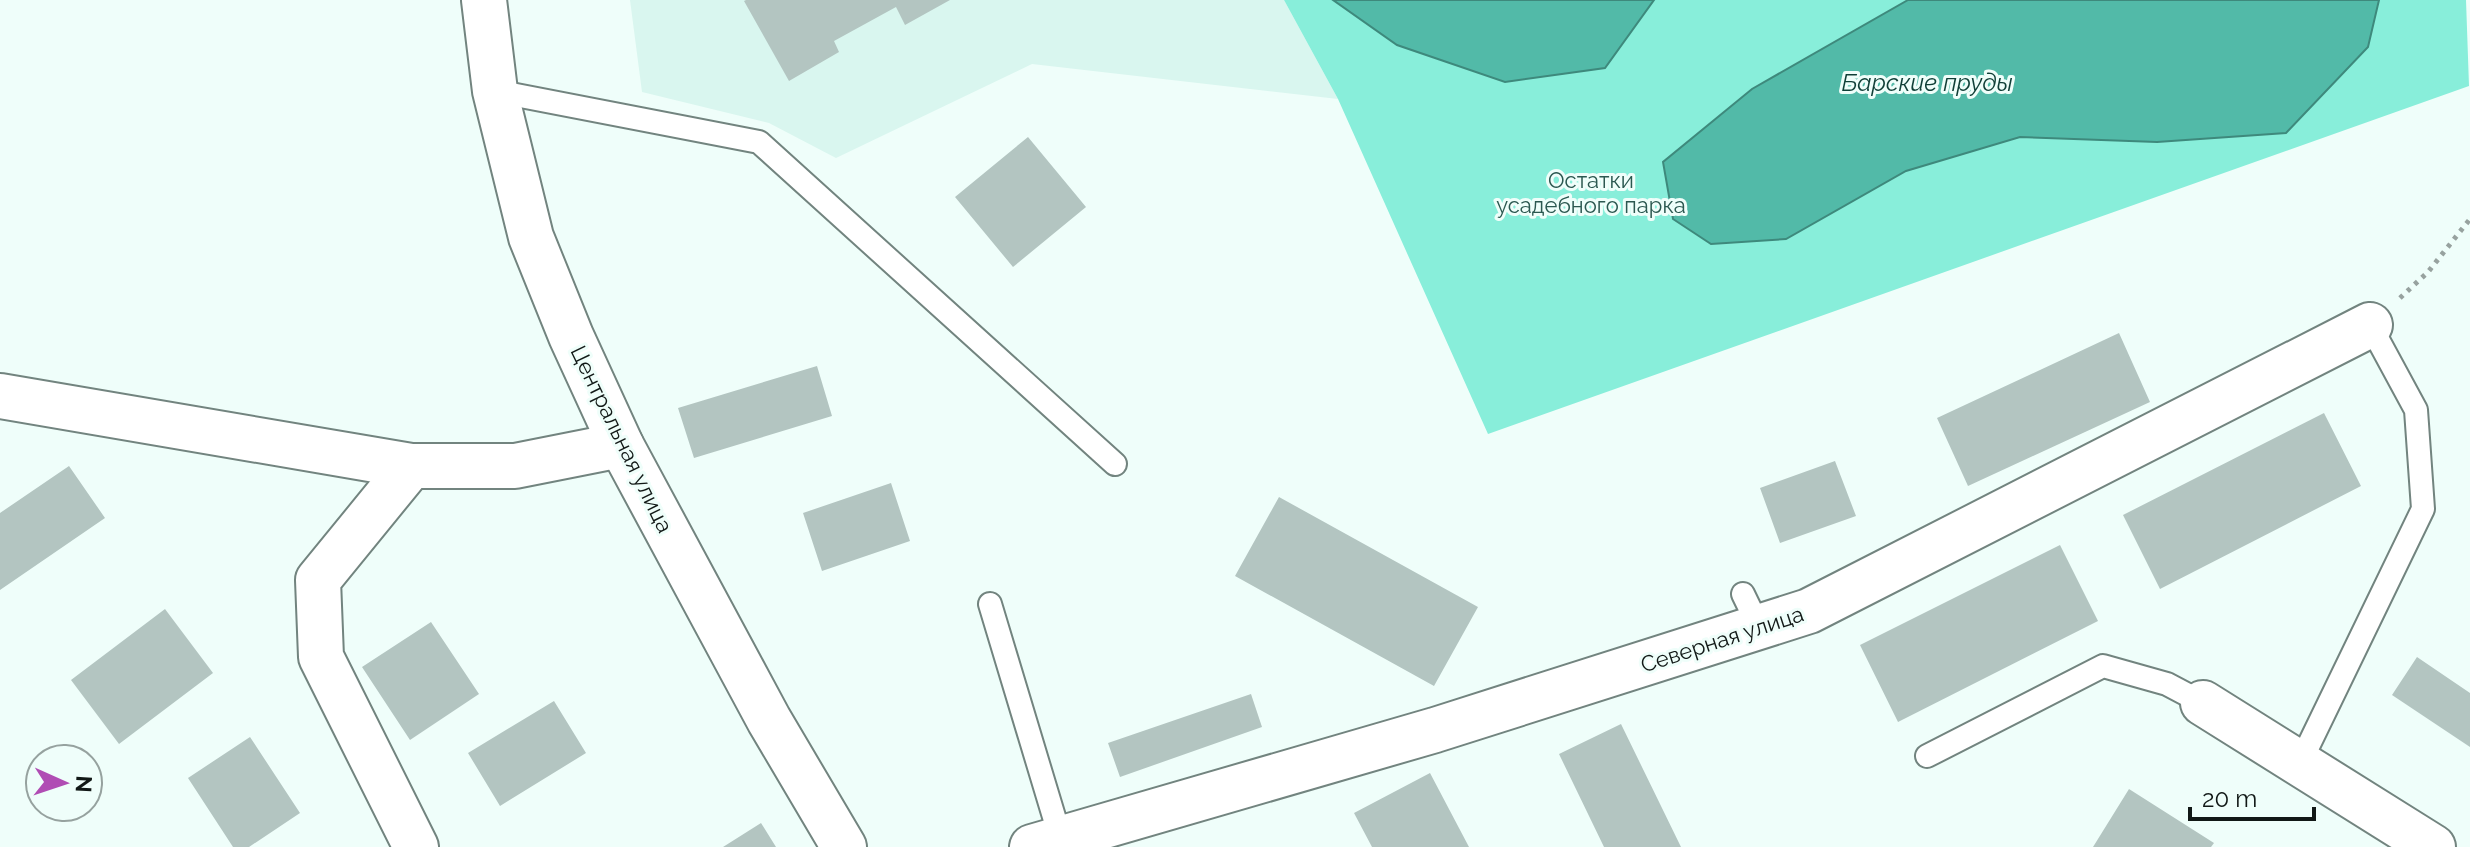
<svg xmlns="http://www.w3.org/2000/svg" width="2470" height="847" font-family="Raleway,sans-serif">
<rect width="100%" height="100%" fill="#effefa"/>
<path fill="#d9f6ef" d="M630,0H1284L1338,99L1032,64L836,158L769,123L642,92Z"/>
<path fill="#88eeda" d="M1284,0H2466L2469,86L1488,434L1338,99Z"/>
<path fill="#52baa8" stroke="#3e897c" stroke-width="2" d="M1333,0H1654L1605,68L1505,82L1397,45Z
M1908,0H2379L2368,47L2286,133L2157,142L2020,137L1906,171L1786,239L1711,244L1673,219L1663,162L1752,89Z"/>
<path fill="#b3c5c1" d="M746,0H950L905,25L896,7L834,41L839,52L789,81L744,1Z
M1028,137L1086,207L1013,267L955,197Z
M2119,333L2150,402L1968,486L1937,418Z
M817,366L832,416L694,458L678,408Z
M2324,413L2361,486L2160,589L2123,515Z
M1835,461L1856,516L1780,543L1760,488Z
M69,466L105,518L0,590V513Z
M891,483L910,541L822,571L803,513Z
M1279,497L1478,607L1434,686L1235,576Z
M2060,545L2098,621L1898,722L1860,645Z
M165,609L213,673L119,744L71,680Z
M431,622L479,694L410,740L362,667Z
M2417,657L2470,693V747L2392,695Z
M1251,694L1262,727L1120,777L1108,743Z
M554,701L586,753L500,806L468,753Z
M1621,724L1681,847H1604L1559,754Z
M250,737L300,813L249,847H233L188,778Z
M1430,773L1469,847H1372L1354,813Z
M2129,789L2214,843L2211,847H2093Z
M761,823L776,847H723Z"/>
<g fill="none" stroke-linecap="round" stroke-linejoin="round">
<g stroke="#72847f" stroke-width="26">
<path id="lane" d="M495,91L759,142L1115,464
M1743,594L1759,627
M990,604L1061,840
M1927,756L2103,666L2167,684L2203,703
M2299,765L2423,509L2416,410L2370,325"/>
</g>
<g stroke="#72847f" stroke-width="48">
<path id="street" d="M0,396L411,466H515L621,445
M411,466L318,580L321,657L416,847
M2203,703L2433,847
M1032,847L1435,730L1809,611L2370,325"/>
</g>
<g stroke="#72847f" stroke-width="48">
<path id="secondary" d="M484,0L495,91L531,237L571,336L621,445L769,720L844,847"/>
</g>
<path stroke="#97a29f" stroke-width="5" stroke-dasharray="4 6" stroke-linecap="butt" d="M2400,298L2428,272L2470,219"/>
<use href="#lane" stroke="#fff" stroke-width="22"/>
<use href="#street" stroke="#fff" stroke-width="44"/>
<use href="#secondary" stroke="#fff" stroke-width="44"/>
</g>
<g text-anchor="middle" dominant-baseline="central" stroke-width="6" stroke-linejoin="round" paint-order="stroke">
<g font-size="22" fill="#2b5850" stroke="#effefa">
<text x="1591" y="180">Остатки<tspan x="1591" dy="25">усадебного парка</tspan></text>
</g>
<g font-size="22" fill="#111816" stroke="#effefa">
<text transform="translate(622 439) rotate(64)">Центральная улица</text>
<text transform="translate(1722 639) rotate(-18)">Северная улица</text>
</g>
<g font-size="24" font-style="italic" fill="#0f3f37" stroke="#effefa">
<text x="1927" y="82">Барские пруды</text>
</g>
</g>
<g transform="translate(64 783) rotate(93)"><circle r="38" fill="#effefa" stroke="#96a29f" stroke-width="2"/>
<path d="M0-6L14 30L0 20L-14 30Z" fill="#b04db4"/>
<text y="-12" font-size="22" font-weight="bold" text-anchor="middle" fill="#111816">N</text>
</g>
<path d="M2190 807v12h124v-12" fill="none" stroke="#111816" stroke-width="4"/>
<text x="2202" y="807" font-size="24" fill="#111816" stroke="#effefa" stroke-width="6" paint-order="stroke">20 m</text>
</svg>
